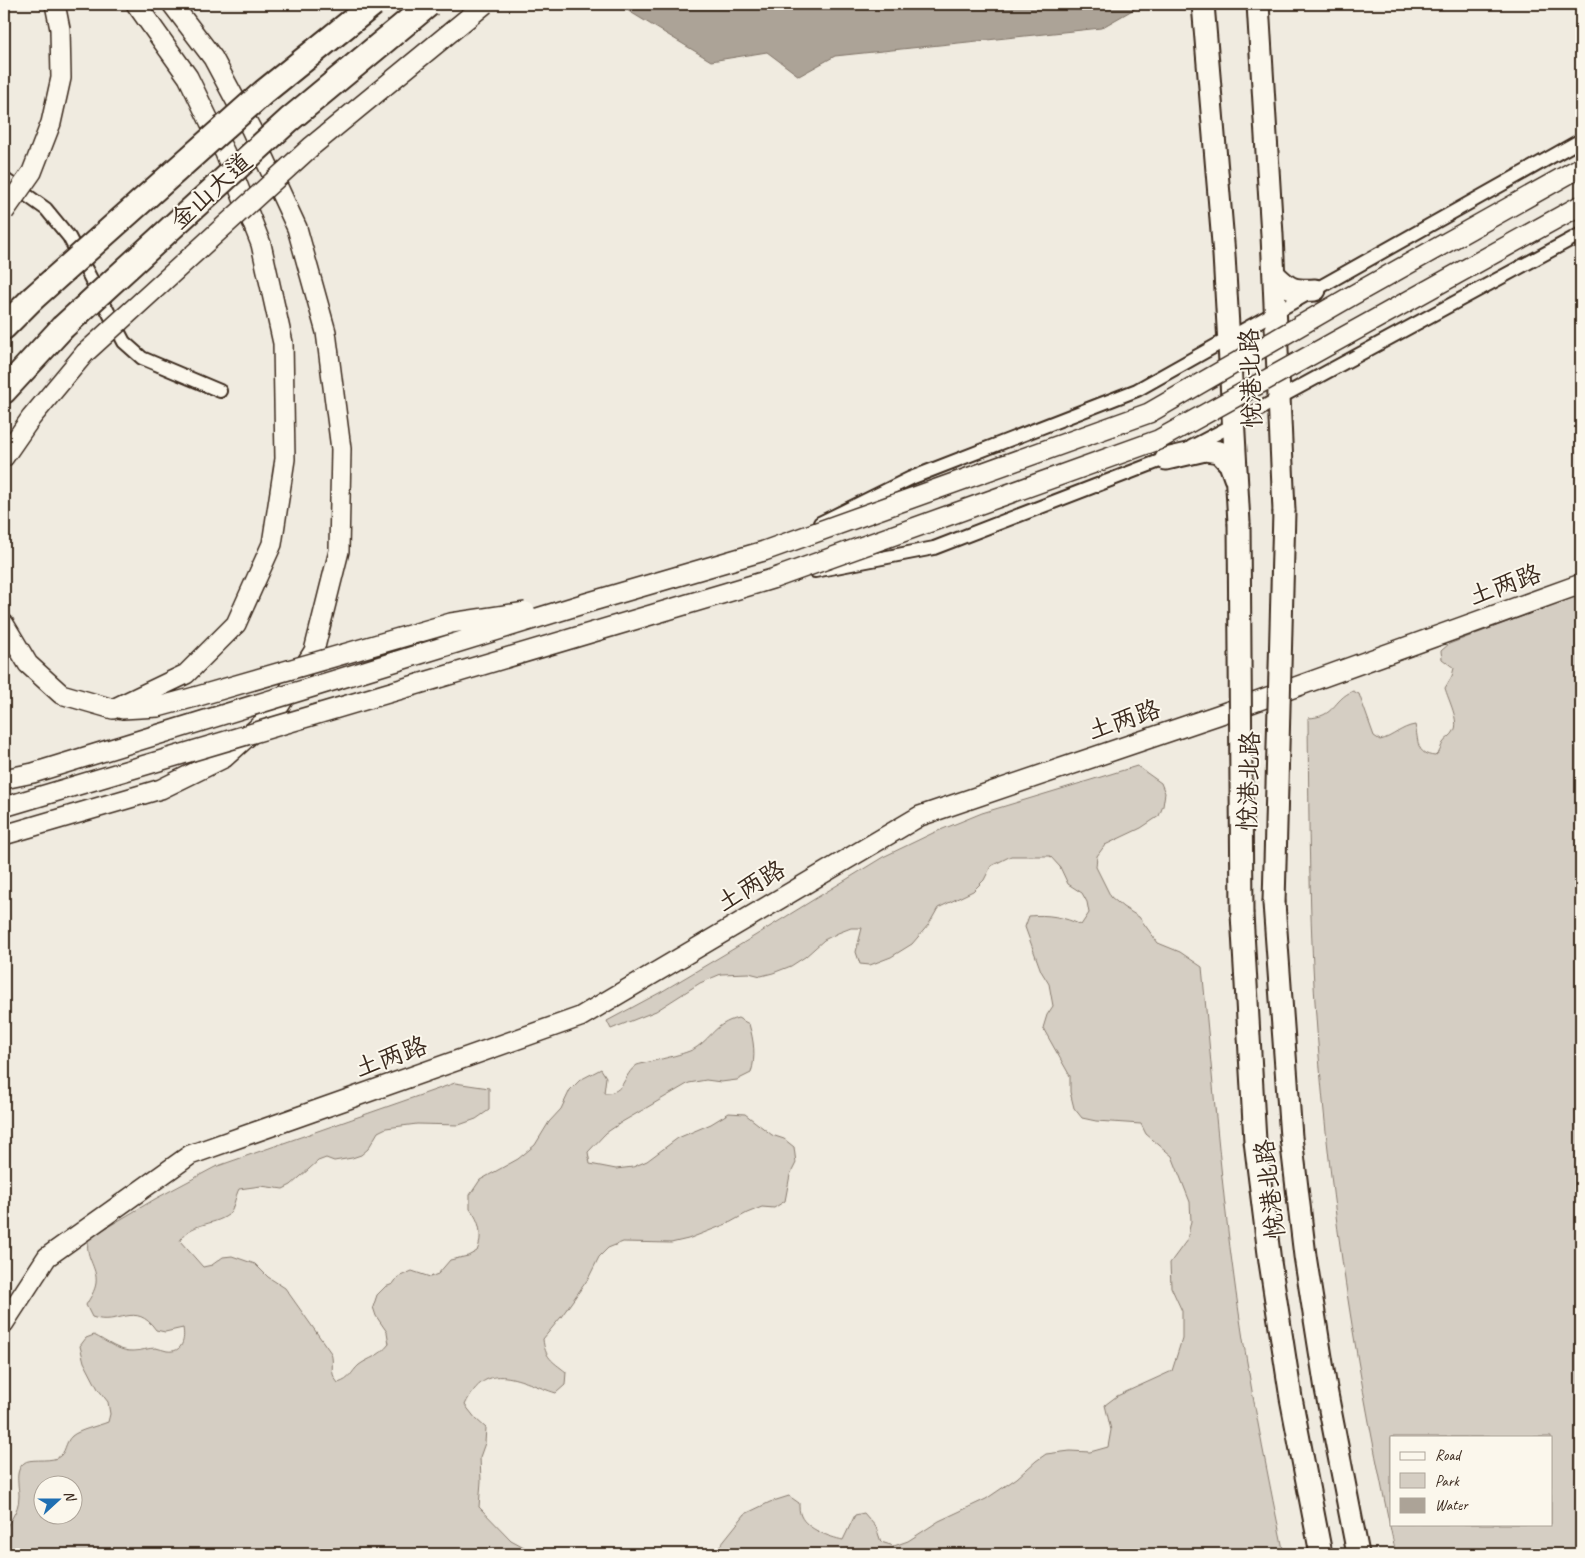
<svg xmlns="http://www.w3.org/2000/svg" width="1585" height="1558" font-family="Caveat,'LXGW WenKai TC',sans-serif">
<rect width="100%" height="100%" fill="#f0ebe0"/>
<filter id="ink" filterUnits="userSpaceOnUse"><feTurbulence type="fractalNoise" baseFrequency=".02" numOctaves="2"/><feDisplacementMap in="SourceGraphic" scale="10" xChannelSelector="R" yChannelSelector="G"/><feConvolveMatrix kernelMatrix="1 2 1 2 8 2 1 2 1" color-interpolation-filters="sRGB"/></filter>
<g filter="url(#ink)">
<path fill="#d5cec3" stroke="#887c70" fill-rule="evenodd" d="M1581,594V1554H1396C1358,1381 1330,1208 1317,1031C1309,927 1309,822 1308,718C1336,717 1332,700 1353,691L1359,694L1374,736L1380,740C1393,737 1401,727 1415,725C1419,741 1415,754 1435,756C1442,750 1439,750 1443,743C1446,738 1452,736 1454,731C1460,722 1448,699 1445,688L1452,676L1454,668L1442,659L1441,651L1449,644ZM1391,1437H1551V1524H1391Z
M1137,766L1161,783L1165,793L1163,806L1159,816L1141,828L1105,845L1097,856L1096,867L1111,897L1123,907L1139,917L1158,943L1180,952L1202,967C1214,1091 1223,1216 1243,1339C1255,1411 1269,1483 1284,1554H713L745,1514L770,1502L789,1496L799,1503C799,1507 799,1512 801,1516C807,1529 829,1537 843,1540L855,1515L864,1513L876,1527L881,1542L894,1546L908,1541L939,1521L986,1499L1017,1478L1036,1461L1046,1454L1070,1451L1090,1452L1108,1447L1111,1430L1105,1405L1117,1396L1172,1371L1182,1339V1311L1171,1287L1170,1263L1187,1240L1191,1221L1190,1202L1172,1156L1146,1134L1141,1124L1096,1121L1082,1118L1074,1108L1070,1092V1076L1043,1028L1047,1015L1053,1006L1049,984L1041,971L1025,927L1029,916C1047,914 1065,917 1081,925L1089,913L1087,902L1082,893L1068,884L1060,867L1050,856H1011L991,866L984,880L973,891L938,908L929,924L912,944L891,957L870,965L860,964L856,952L862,928H851L838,933L824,940L805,957L791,966L773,973L761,976L749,973L721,974L700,983L656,1011L611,1029L607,1021L661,992L735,948L883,857L933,833L982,813Z
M738,1018L749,1024C754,1042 756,1056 751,1073L737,1080L721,1082L706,1080L689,1083L622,1122L606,1133L588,1152L590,1164L616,1169L633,1167L647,1161L678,1138L711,1124L729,1113L745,1114L772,1135L784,1139L794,1147L796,1163L790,1175L785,1201L774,1208L762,1207L747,1213L729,1223L688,1239L671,1243L623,1242L608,1248L599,1257L588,1279L561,1317L543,1339C545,1358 552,1361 566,1372L565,1385L556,1393C520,1382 487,1357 465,1405L476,1419L486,1428L485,1443L480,1457L481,1481L479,1507L511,1540L524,1547L527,1554H4C4,1548 2,1541 4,1535C7,1521 19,1514 19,1496C19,1485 14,1471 24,1463C29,1458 47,1462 57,1458C67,1453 64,1443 72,1436C79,1430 98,1426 108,1422L110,1414L108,1402L98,1389L84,1362L80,1346L86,1338L94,1335C106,1341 120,1352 133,1351C141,1351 148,1348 156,1348C160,1349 163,1350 167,1351C183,1353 185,1339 183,1328L165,1332L156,1330C135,1300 119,1327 92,1317L86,1305C90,1298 95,1291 96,1283C98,1267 83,1255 89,1238L155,1199L215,1167L455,1083L489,1088V1110L476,1119L459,1125L417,1124L386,1128L378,1132L368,1149L361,1155L352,1158L334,1161L326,1158L318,1161L291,1185L283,1189L261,1186L239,1189C235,1196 234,1210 228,1215C213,1226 190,1222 180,1241L203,1267L212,1265L223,1257L232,1256L255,1264L268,1277L285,1288L331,1353C335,1365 328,1371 338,1383C351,1379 350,1373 359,1365C370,1357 379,1357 389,1344L387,1332L376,1316L373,1307L377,1295L385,1287L393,1284L398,1277L412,1271L430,1277L438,1274L450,1260L468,1256L477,1251C483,1236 480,1221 470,1209V1195L480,1180L518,1159L535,1145L549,1122L561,1109L570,1090L580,1080L601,1069L606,1077L604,1093C626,1094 622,1075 637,1065C651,1061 683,1055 694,1049C712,1038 714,1024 738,1018ZM42,1486H72V1516H42Z"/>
<path fill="#aca397" stroke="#7f7367" d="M617,4H1143L1101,28L835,56L799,76L767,52L711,61Z"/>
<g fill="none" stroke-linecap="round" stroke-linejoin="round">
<g stroke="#3b2a1e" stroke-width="16">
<path id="street" d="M4,179L46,209L69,237L124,342L142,358L220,391
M1191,447L1233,425L1279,398L1581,234
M820,523L911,478L1137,390L1581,140
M815,571L934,548L1170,457"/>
</g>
<g stroke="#3b2a1e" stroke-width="22">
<path id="secondary" d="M4,457L31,418L85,353
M4,624L28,664L61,694L113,709L186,674L236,624L272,544L285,459L283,343L261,244L225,153L188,77L136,4
M122,709L158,707L195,697
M4,835L161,789L224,758L276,711L314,651L339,551L341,449L326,332L297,228L251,129L213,58L172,4
M4,1323L47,1257L190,1155L580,1017L920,816L1218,715L1581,584"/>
</g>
<g stroke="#3b2a1e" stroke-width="25">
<path id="primary" d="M1203,4L1224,255L1239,523
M1258,4L1272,235L1284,511
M1274,274C1290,290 1293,291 1315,290
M1166,459L1205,450L1219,452L1230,464L1235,478
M1274,903L1291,1137L1305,1256L1326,1389L1358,1554
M1242,914L1255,1141L1270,1262L1291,1398L1321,1554"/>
</g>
<g stroke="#3b2a1e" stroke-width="28">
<path id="highway" d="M4,327L32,299
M4,391L62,328"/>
</g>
<use href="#street" stroke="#fbf7ec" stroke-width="12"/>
<use href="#secondary" stroke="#fbf7ec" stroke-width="19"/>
<use href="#primary" stroke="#fbf7ec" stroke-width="21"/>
<use href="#highway" stroke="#fbf7ec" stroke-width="24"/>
<g stroke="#3b2a1e" stroke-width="22" stroke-linecap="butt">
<path id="secondary-bridge" d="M4,212L32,172L51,123L61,78L60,29L55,4
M85,353L312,146L485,4
M195,697L451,623L526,612
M4,779L33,773L586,603L764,551L1149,413L1353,295L1581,167
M4,807L772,579L1158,440L1581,205"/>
</g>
<g stroke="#3b2a1e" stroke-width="25" stroke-linecap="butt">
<path id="primary-bridge" d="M1239,523L1242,914
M1274,903L1284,511"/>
</g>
<g stroke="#3b2a1e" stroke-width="28" stroke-linecap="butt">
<path id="highway-bridge" d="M32,299L264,92L373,4
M62,328L289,120L429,4"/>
</g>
<use href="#secondary-bridge" stroke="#fbf7ec" stroke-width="19"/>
<use href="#primary-bridge" stroke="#fbf7ec" stroke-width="21"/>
<use href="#highway-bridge" stroke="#fbf7ec" stroke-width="24"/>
</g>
</g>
<g text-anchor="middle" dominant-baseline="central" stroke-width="4" stroke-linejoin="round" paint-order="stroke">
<g font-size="25" fill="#3b2a1e" stroke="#fbf7ec">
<text transform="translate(211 191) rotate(-42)">金山大道</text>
<text transform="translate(1251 378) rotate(-92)">悦港北路</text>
<text transform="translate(1505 585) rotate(-20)">土两路</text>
<text transform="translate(1124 720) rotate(-19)">土两路</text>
<text transform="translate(1249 781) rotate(-88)">悦港北路</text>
<text transform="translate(751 886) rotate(-31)">土两路</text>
<text transform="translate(391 1057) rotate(-20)">土两路</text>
<text transform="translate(1270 1189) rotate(-97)">悦港北路</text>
</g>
</g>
<rect width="1585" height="1558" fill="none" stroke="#fbf7ec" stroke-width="20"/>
<rect x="10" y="10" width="1565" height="1538" fill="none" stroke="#3b2a1e" stroke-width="2" filter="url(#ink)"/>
<rect x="1390" y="1436" width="162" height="90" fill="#fbf7ec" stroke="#aea59a"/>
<rect x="1400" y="1452" width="25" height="8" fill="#fbf7ec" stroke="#aea59a"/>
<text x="1435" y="1460" font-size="15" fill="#3b2a1e">Road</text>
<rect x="1400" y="1473" width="25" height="15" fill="#d5cec3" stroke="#aea59a"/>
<text x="1435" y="1486" font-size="15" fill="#3b2a1e">Park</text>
<rect x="1400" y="1498" width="25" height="15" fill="#aca397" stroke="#aea59a"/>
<text x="1435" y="1510" font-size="15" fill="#3b2a1e">Water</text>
<g transform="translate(58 1500) rotate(69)"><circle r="24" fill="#fbf7ec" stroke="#aea59a"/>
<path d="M0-4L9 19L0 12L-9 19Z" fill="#1f6fb2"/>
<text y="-8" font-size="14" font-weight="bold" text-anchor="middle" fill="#3b2a1e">N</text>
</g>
</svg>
